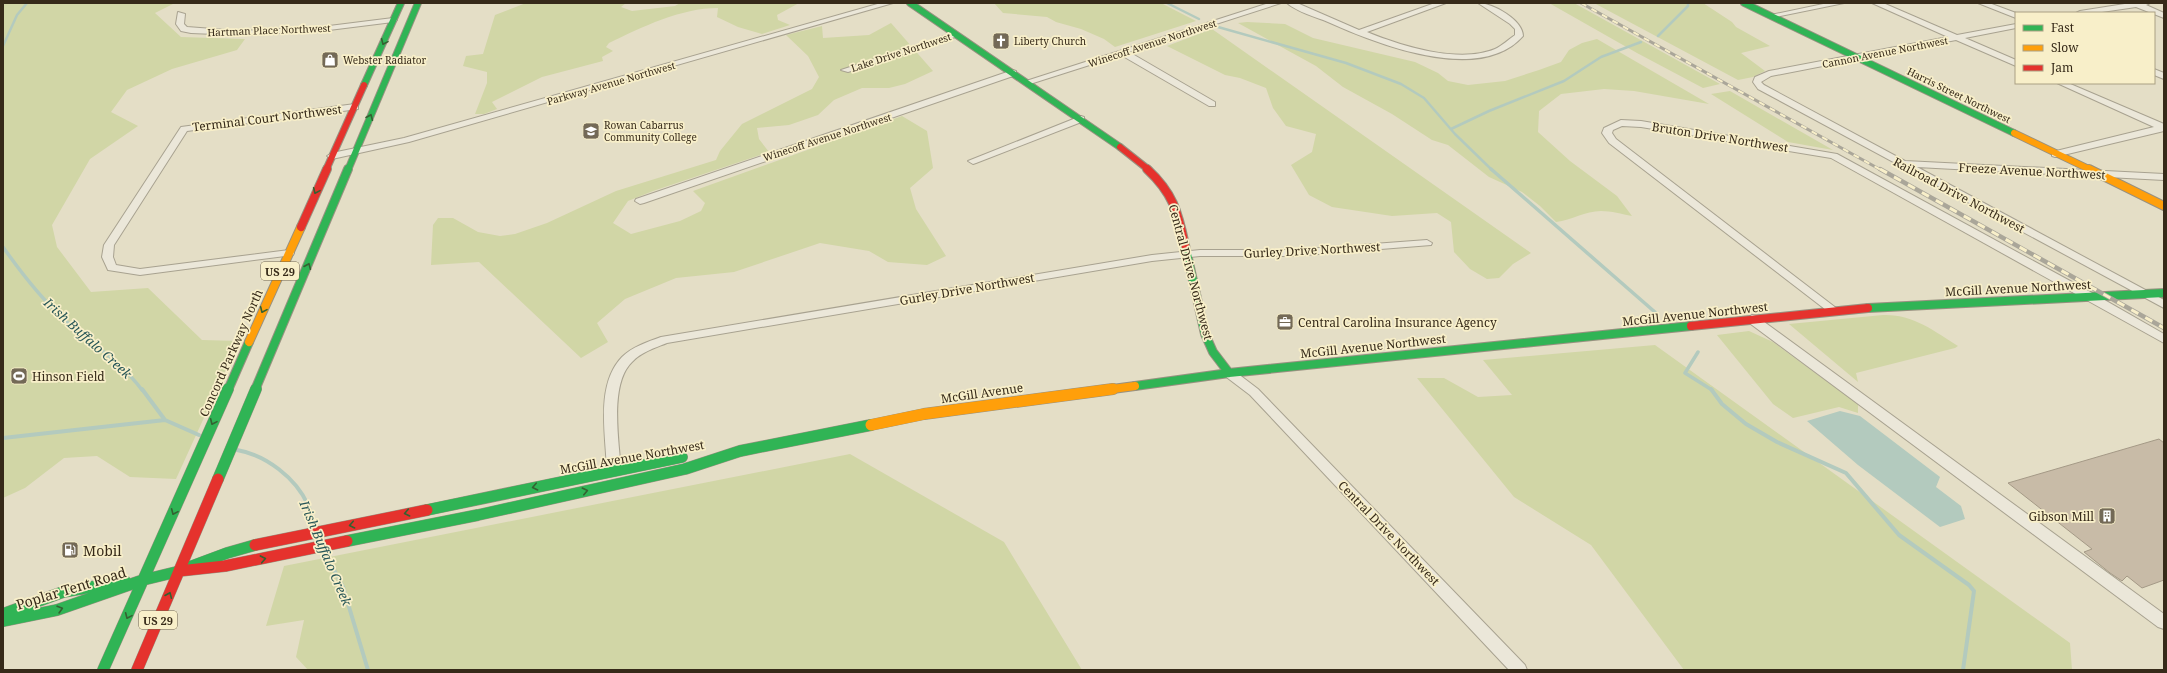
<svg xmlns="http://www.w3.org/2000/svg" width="2167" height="673" font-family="'Noto Serif',serif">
<rect width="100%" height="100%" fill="#e4dec6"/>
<path fill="#d1d6a6" d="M3,3H175L155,13L181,37L245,39L237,50L172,69L127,90L111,112L138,126L90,159L52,225L57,247L91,292L148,288L202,340L239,341L176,479L130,477L97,456L64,458L25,488L3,498Z
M526,3H626L621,7L632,11L675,6L680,3H799L777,15L778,20L790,25L762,34L738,27L717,17L718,8C681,8 642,27 609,43L606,47L613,51L602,57L603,61L542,77L492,102L497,109L484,114H475L487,83V72L463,66L466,56L483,54L495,15Z
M994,3H1161L1196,21L1115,47L1104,39L1081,29L1056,22L1047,17L1003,13Z
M1549,3H1574L1720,84L1703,88L1637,53Z
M1594,3H1703L1732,22L1736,27L1770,46L1741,53L1765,71L1753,77L1738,80Z
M1247,22L1285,24L1313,38L1415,62L1438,73L1448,81L1468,85L1505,81L1539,70L1561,62L1569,50L1582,43L1597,39L1709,104L1634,91L1604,89L1561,94L1539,111L1538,132L1570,161L1617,196L1632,216C1622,214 1611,211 1601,211C1585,211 1572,220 1556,222L1540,206L1522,192L1489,177L1448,145L1432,140L1392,114L1343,87L1316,66L1238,23Z
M891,23L933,71L905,84L889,88H862L834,100L818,115L789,125L757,128L759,139L769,152L653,191L628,201L613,223L631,234L680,221L701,211L705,203L693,191L902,116L927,131L933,168L910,188L916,209L946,256L927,265L888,262L869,251L820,243L734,272L676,278L625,299L597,323L608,342L581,358L479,262L431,265L433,225L438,218H453L478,232L500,236L515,234L547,223L616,191L716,160L720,151L742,124L812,89L819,77L808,56L786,35L822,26L823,38L869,35Z
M1212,29L1531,253L1513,264L1499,278L1487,279L1470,269L1454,252L1451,222L1437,213L1392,216L1332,207L1309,195L1291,165L1312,152L1316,134L1286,126L1273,108L1266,88L1240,78L1225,75L1167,46Z
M1730,91L1833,150L1788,142L1711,94Z
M1883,315C1913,314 1934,331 1958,346L1955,348L1856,373L1858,382L1789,324Z
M1749,331L1773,342L1858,404V413L1839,407L1793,418L1773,404L1717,335Z
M1655,345L2070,643L2072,670H1684L1591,545L1514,497L1417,378H1444L1478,397L1512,395L1483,360Z
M850,454L1004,542L1082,670H308L296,657L304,620L266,626L284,566Z"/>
<path fill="#b3cabe" d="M1840,411L1860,416L1940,477L1936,487L1961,506L1965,519L1940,527L1858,465L1807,421Z"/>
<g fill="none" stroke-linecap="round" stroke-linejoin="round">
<path stroke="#b3cabe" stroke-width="2.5" d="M1167,3L1199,19
M1218,27L1346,63L1401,84L1424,98L1455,134L1492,170
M1658,36L1688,6V3
M3,46L17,15L27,3
M1451,129L1489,111L1564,81L1601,57L1641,42"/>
<path stroke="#b3cabe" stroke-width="3.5" d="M1491,169L1656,313
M3,247C22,274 42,300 67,322C92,344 122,363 142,390
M1698,352L1685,373L1712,390"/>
<path stroke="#b3cabe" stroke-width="4" d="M142,389L165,420L199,435
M1711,389L1722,404L1746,424L1777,442L1846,473L1899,535L1969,585L1974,591L1963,670
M3,438L165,420
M237,450C266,455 296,478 308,505C311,513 313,521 316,529
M324,551L343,587L368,670"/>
</g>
<path fill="#c8bba7" stroke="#a49986" d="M2159,439L2164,443V580L2142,588L2127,576L2122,581L2110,573L2084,552L2092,549L2008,483Z"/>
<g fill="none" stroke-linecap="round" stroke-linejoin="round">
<g stroke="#a8a290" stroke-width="2">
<path id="street" d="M881,3H893L409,142L332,159L327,156L332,153L404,138Z
M1269,3H1281L1129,52L1215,102V106H1209L1121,55L1030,84L1023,82Z
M1287,3H1297L1359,30L1435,3H1446L1367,32C1401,46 1459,64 1495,49C1502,46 1509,39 1515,35V29L1510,24L1478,3C1493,3 1523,20 1523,36C1480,85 1377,44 1328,22C1316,17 1297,12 1287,3Z
M1828,3H1844L1770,18L1766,16Z
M1872,3H1883L1957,35L2016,24V28L1965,38L2016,60V66L1956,40L1771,76L1761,82L1764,85L1905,161L2164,174V180L1917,167L2164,300V308L1758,89L1753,82L1755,77L1769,71L1948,37Z
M1978,3H1989L2016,13V18Z
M2131,3H2150L2146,5L2164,13V18L2136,7L2095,13H2076L2080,11Z
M178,12L185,14L184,24L187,27L239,31L321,27L393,18L397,20L393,22L321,31L239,35L191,33L181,31L176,24Z
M954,33L961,35L848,72L841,70Z
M2154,69L2164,73V79L2154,75Z
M1013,70L1016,71V75L644,203L640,204L635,201L636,199Z
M2057,83H2068L2164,124V131L2055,157L2052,156V152L2154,127Z
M355,104L358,105V109L187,131L114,245L113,257L116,265L140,269L289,250L293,251L294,253L293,255L140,275L108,270L102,257L104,245L181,127Z
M1081,116L1084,117V121L976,163L973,164L968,161Z
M1621,120L1641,121L1837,154L2094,294L2164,334V343L1831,158L1641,127L1622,126L1613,130L1612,133L1616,139L1840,311L1834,315L1830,313L1609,143L1602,133L1604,128Z
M1427,240L1432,243L1431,245L1293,256H1200L1152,261L667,343C655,348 641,352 632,362C609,384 619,442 621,471L619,474H609L607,471C606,436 595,385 622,357C632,347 647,342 661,337L1152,255L1200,250H1293Z
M1752,315L1756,316L2164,614V629L2158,627L1748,322L1746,319Z
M1229,369L1233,370L1258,389L1525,665L1527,670H1509L1250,395L1225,376L1223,373L1225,370Z"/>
</g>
<g stroke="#989180" stroke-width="8">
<path id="fast-far2" d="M910,3L1120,147
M1744,3L2014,133
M364,85L401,3
M348,170L418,3"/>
</g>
<g stroke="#989180" stroke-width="10">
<path id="fast-far1" d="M1185,245L1205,334L1213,352L1229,373
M1868,308L2164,293
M1135,386L1229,373L1691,326
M228,390L249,342
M255,390L348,169"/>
</g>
<g stroke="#989180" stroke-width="12">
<path id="fast" d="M218,479L256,389
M427,510L682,457
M347,541L478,515L685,469L740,451L871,425
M3,614L63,592L125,581
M3,621L57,610L143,580L176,572L227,553L255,545
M103,670L228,389"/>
</g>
<g stroke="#989180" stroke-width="8">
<path id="slow-far2" d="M2014,133L2091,170"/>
</g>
<g stroke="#989180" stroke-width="10">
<path id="slow-far1" d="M2089,169L2164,206
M249,342L301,227
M1105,390L1135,386"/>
</g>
<g stroke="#989180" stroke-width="12">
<path id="slow" d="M871,425L924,414L1113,389"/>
</g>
<g stroke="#989180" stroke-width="8">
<path id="jam-far2" d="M1120,147L1149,170
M326,170L364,85"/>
</g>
<g stroke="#989180" stroke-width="10">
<path id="jam-far1" d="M1147,169C1173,193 1178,212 1185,245
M301,227L327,169
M1691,326L1868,308"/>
</g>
<g stroke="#989180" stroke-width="12">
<path id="jam" d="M255,545L427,510
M179,571L225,566L347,541
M137,670L218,479"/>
</g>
<use href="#street" fill="#ebe7d9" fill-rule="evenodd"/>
<use href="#fast-far2" stroke="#30b455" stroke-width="6"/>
<use href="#fast-far1" stroke="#30b455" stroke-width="8"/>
<use href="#fast" stroke="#30b455" stroke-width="11"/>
<use href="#slow-far2" stroke="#ff9f0a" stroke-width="6"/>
<use href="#slow-far1" stroke="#ff9f0a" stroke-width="8"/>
<use href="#slow" stroke="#ff9f0a" stroke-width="11"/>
<use href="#jam-far2" stroke="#e5322d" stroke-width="6"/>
<use href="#jam-far1" stroke="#e5322d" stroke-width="8"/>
<use href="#jam" stroke="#e5322d" stroke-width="11"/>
<g stroke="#aaa699" stroke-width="3">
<path id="rail-far1" d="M1581,3L1881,170"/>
</g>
<g stroke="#aaa699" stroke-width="4.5">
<path id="rail" d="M1880,169L2164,328"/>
</g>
<use href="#rail-far1" stroke="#f8efc9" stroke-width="2" stroke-dasharray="6" stroke-linecap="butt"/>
<use href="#rail" stroke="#f8efc9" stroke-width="3" stroke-dasharray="8" stroke-linecap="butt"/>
</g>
<defs><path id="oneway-chevron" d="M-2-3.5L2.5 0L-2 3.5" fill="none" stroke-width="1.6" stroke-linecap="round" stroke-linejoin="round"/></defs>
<g stroke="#346131">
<use href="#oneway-chevron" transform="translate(384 42) rotate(114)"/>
<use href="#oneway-chevron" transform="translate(370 117) rotate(-67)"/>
<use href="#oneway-chevron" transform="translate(316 191) rotate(114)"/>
<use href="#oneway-chevron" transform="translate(308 266) rotate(-67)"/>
<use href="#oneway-chevron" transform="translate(263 310) rotate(114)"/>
<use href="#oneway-chevron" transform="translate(213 422) rotate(114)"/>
<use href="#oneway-chevron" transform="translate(535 487) rotate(168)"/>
<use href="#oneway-chevron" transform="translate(585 491) rotate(-13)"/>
<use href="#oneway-chevron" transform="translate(174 512) rotate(114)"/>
<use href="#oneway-chevron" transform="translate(407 513) rotate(168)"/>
<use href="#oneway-chevron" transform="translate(352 525) rotate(168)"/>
<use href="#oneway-chevron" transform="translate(263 559) rotate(-11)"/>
<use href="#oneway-chevron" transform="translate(169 595) rotate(-67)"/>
<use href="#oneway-chevron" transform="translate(60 609) rotate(-16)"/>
<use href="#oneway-chevron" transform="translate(128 616) rotate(114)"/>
</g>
<defs>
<g id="church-square" transform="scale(0.9)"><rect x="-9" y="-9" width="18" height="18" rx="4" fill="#736956" stroke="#f8efc9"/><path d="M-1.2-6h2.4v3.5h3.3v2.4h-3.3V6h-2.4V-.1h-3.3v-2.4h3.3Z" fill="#fff"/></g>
<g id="shop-square" transform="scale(0.9)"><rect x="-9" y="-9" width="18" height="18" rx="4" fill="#736956" stroke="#f8efc9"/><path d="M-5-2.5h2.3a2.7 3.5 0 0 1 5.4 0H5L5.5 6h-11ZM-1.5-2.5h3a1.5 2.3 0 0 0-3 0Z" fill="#fff"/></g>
<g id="university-square" transform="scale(0.9)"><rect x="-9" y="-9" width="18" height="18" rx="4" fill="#736956" stroke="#f8efc9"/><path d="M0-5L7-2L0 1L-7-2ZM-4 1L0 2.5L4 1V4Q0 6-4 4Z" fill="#fff"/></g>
<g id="office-square" transform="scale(0.9)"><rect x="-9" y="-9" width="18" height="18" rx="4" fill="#736956" stroke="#f8efc9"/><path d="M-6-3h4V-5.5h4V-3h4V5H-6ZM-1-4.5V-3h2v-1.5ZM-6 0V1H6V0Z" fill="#fff"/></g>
<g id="stadium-square" transform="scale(0.9)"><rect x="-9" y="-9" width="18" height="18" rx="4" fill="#736956" stroke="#f8efc9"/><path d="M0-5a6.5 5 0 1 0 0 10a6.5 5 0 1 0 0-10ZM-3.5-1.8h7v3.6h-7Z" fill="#fff"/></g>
<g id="building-square" transform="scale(0.9)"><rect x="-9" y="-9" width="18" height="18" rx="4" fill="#736956" stroke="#f8efc9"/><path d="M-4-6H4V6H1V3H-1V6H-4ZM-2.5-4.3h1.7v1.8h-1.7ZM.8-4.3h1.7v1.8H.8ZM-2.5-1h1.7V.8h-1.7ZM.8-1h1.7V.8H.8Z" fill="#fff"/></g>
<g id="fuel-square" transform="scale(0.9)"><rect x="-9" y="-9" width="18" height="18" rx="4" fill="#736956" stroke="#f8efc9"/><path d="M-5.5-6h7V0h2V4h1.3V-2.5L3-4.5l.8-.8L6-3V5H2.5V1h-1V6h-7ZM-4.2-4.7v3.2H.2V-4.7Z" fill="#fff"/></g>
</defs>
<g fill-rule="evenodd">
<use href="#church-square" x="1001" y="41"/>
<use href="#shop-square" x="330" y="60"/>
<use href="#university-square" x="591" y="131"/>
<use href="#office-square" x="1285" y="322"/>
<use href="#stadium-square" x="19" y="376"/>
<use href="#building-square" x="2107" y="516"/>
<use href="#fuel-square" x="70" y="550"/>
</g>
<g text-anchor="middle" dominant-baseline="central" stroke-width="3.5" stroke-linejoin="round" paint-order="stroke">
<g font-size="10" fill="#362a19" stroke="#f8efc9">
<text transform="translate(269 30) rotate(-2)">Hartman Place Northwest</text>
<text transform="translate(1152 43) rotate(-18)">Winecoff Avenue Northwest</text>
<text transform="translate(901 52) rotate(-18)">Lake Drive Northwest</text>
<text transform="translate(1885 52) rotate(-11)">Cannon Avenue Northwest</text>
<text transform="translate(611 83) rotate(-16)">Parkway Avenue Northwest</text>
<text transform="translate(1959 95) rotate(26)">Harris Street Northwest</text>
<text transform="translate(827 137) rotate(-18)">Winecoff Avenue Northwest</text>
</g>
<g font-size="10" fill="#362a19" stroke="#f8efc9" text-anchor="start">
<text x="1014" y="41">Liberty Church</text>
<text x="343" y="60">Webster Radiator</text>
<text x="604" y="125">Rowan Cabarrus<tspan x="604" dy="12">Community College</tspan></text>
</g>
<g fill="#f8efc9" stroke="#70654e" stroke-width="1">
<rect x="261" y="262" width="38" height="18" rx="3"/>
<rect x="139" y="611" width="38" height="18" rx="3"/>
</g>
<g font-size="11" font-weight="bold" fill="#362a19">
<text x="280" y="271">US 29</text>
<text x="158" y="620">US 29</text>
</g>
<g font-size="12" fill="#362a19" stroke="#f8efc9">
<text transform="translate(267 118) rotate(-7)">Terminal Court Northwest</text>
<text transform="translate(1720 137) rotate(9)">Bruton Drive Northwest</text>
<text transform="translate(2032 171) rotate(3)">Freeze Avenue Northwest</text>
<text transform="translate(1959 195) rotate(28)">Railroad Drive Northwest</text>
<text transform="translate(1312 250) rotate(-3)">Gurley Drive Northwest</text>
<text transform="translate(1191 272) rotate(75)">Central Drive Northwest</text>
<text transform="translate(2018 288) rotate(-3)">McGill Avenue Northwest</text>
<text transform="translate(967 289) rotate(-10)">Gurley Drive Northwest</text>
<text transform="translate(1695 314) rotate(-6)">McGill Avenue Northwest</text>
<text transform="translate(1373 346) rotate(-6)">McGill Avenue Northwest</text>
<text transform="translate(231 353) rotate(-66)">Concord Parkway North</text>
<text transform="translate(982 393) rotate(-8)">McGill Avenue</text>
<text transform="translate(632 457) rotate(-10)">McGill Avenue Northwest</text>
<text transform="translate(1389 533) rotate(46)">Central Drive Northwest</text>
</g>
<g font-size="12" fill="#362a19" stroke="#f8efc9" text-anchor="start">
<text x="1298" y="322">Central Carolina Insurance Agency</text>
<text x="32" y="376">Hinson Field</text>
<text x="2094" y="516" text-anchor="end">Gibson Mill</text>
</g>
<g font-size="13" font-style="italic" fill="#275657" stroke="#f8efc9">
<text transform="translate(88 338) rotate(42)">Irish Buffalo Creek</text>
<text transform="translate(326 553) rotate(67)">Irish Buffalo Creek</text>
</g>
<g font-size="14" fill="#362a19" stroke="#f8efc9" text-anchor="start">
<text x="83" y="550">Mobil</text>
</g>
<g font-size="14" fill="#362a19" stroke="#f8efc9">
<text transform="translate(71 588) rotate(-17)">Poplar Tent Road</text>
</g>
</g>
<rect width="2167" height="673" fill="none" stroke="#362a19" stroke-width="8"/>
<rect x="2015" y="12" width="140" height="72" fill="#f8efc9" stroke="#aaa083"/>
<rect x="2023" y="25" width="20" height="6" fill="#30b455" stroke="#aaa083"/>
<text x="2051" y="32" font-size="12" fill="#362a19">Fast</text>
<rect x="2023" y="45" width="20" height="6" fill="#ff9f0a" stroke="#aaa083"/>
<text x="2051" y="52" font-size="12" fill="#362a19">Slow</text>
<rect x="2023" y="65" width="20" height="6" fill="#e5322d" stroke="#aaa083"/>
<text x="2051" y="72" font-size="12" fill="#362a19">Jam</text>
</svg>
